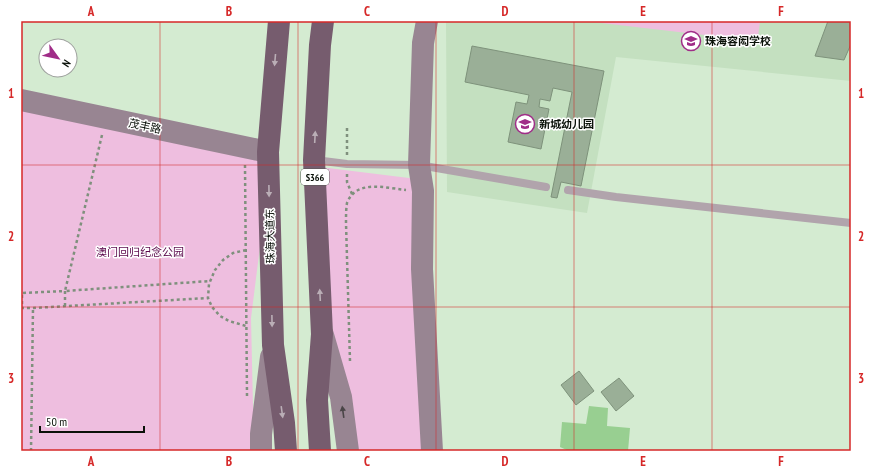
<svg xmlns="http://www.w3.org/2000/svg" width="872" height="472" font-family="'PT Sans Narrow','Noto Sans SC',sans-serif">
<rect width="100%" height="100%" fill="#d4ebd1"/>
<path fill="#c4e0c0" d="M446,21H851V81L616,57L587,213L447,192Z"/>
<path fill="#eebedf" d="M584,21H760L758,37L739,39Z
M21,102L264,153L263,223L251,318L254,451H21Z
M320,167L417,179L430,451H349L318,221Z"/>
<path fill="#98cf91" d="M589,406L608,408L607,426L630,428L628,451H569L560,447L562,422L586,424Z"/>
<path fill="#9aaf97" stroke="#7e927b" d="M828,21H851V44L844,60L815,56Z
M472,46L604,71L581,186L561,182L557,198L551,197L572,92L553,88L550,101L540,99L539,107L549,109L541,149L508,142L516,102L527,104L529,95L465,82Z
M579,371L594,391L576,405L561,385Z
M619,378L634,396L616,411L601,392Z"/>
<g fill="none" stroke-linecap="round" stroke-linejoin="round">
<path stroke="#7f907d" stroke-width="2.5" stroke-dasharray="3 3" stroke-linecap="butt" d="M102,135L65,291L210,281
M347,155V128
M245,165L247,396
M347,174V182L352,194
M246,250L233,253L223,260L215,270L209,284L208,298L212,307L220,316L229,321L246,326
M65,306V291L22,293V308H33L208,298
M350,361L346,223C346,216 346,209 347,203C356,179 386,188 406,190
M31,451L33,308"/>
<path stroke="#b1a4ac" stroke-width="8" d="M315,160L347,164L419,165L546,187
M568,190L616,197L851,223"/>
<path stroke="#988592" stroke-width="22" d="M427,21L423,43L419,165L423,191L422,269L432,451
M21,100L268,152
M323,335L341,397L348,451
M261,451V434L271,357"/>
<path stroke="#765c6e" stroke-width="22" d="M279,21L268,152L273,345L284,423L286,451
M320,451L317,400L322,334L314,160L320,45L323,21"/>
</g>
<defs><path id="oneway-solid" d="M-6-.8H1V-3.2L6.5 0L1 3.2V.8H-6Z"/></defs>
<g fill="#baaeb6">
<use href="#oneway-solid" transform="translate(275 60) rotate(95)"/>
<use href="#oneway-solid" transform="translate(315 137) rotate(-87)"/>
<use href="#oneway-solid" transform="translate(269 191) rotate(89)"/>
<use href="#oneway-solid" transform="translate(320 295) rotate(-93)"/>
<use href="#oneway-solid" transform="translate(272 321) rotate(89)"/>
<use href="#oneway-solid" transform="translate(282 412) rotate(82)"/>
</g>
<use fill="#4a4547" href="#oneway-solid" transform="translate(343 412) rotate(-98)"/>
<path fill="none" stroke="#d62828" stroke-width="1" stroke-opacity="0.55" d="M160,21V451M298,21V451M436,21V451M574,21V451M712,21V451M21,165H851M21,307H851"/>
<defs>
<g id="school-ring" transform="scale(1)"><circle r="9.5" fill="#fff" stroke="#a02d88" stroke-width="1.5"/><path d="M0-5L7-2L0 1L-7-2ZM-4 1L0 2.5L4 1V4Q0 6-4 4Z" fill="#a02d88"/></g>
</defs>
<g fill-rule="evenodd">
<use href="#school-ring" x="691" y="41"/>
<use href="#school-ring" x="525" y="124"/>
</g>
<g text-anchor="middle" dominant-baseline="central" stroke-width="3" stroke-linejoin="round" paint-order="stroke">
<rect fill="#fff" stroke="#545853" stroke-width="1" x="301" y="169" width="28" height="16" rx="3"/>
<g font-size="10" font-weight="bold" fill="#0a1109">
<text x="315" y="177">S366</text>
</g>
<g font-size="11" font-weight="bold" fill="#0a1109" stroke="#fff" text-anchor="start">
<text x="705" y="41">珠海容闳学校</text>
<text x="539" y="124">新城幼儿园</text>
</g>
<g font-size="11" fill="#0a1109" stroke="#fff">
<text transform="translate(145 126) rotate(12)">茂丰路</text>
<text transform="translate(270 236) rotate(-91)">珠海大道东</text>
</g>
<g font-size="11" fill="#5b094c" stroke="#fff">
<text x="140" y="252">澳门回归纪念公园</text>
</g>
</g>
<rect width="872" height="472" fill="none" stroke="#ffffff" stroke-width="44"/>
<g transform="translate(58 58) rotate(123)"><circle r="19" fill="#ffffff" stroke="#9da09d"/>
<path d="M0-3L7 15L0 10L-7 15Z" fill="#a02d88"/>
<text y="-6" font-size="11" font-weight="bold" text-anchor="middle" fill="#0a1109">N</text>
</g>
<path d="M40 426v6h104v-6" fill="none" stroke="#0a1109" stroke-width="2"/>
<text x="46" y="426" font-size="12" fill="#0a1109" stroke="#ffffff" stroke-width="3" paint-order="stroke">50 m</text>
<rect x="22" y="22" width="828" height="428" fill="none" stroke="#d62828" stroke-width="1.5"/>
<g font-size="13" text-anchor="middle" font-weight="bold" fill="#d62828">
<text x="91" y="16">A</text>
<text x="229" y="16">B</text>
<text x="367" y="16">C</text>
<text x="505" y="16">D</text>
<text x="643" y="16">E</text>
<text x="781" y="16">F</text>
<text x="11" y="98">1</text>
<text x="861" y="98">1</text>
<text x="11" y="241">2</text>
<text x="861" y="241">2</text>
<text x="11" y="383">3</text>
<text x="861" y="383">3</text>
<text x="91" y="466">A</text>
<text x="229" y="466">B</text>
<text x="367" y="466">C</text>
<text x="505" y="466">D</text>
<text x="643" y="466">E</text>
<text x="781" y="466">F</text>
</g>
</svg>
